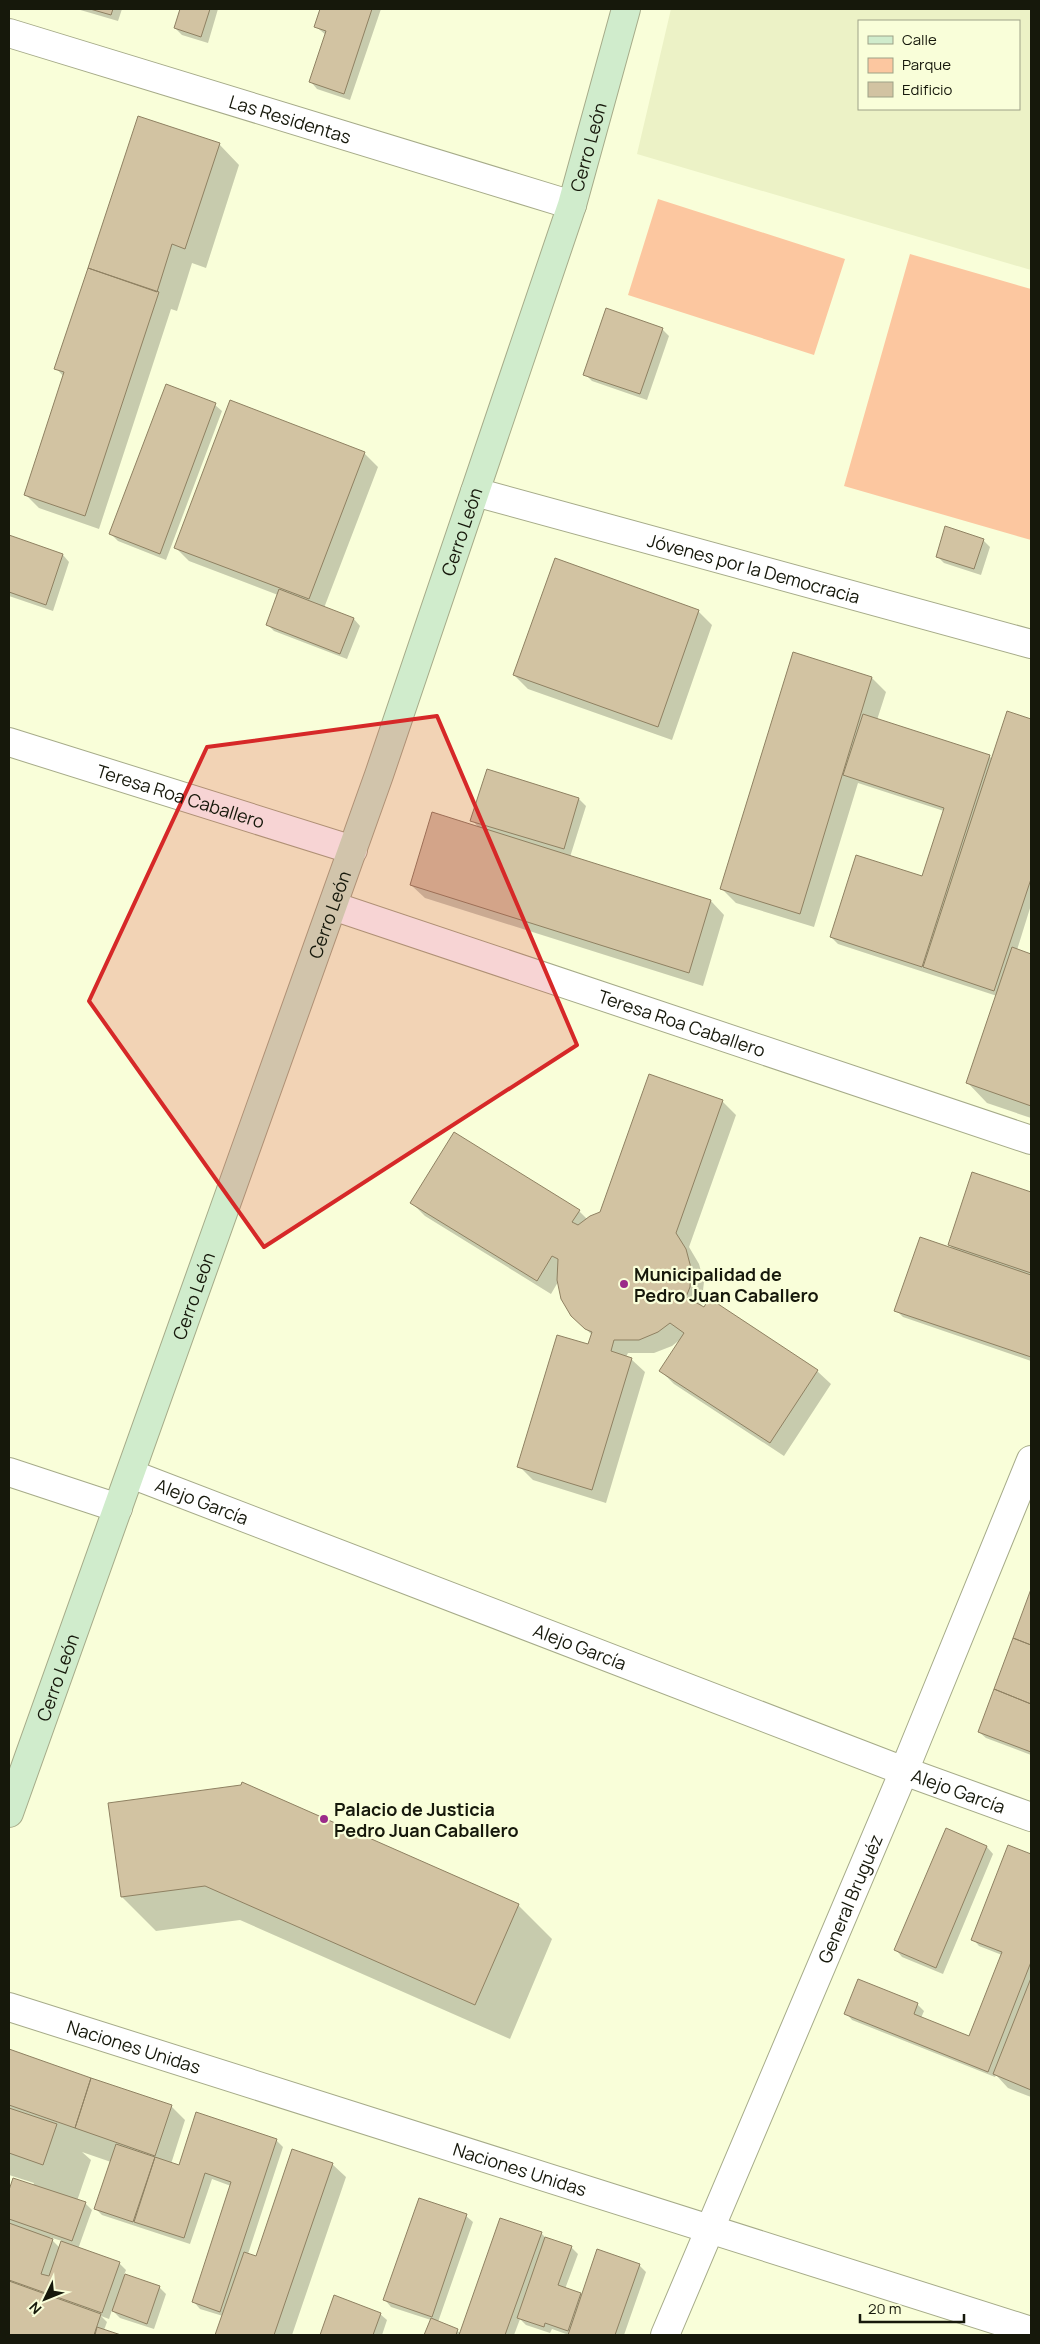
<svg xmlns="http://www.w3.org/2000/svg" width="1040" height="2344" font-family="Manrope,sans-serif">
<rect width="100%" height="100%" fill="#f9fed9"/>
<path fill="#ecf2c6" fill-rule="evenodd" d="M671,9H1031V270L637,154ZM859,21H1019V109H859Z"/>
<path fill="#fcc7a0" d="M658,199L845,259L814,355L628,295Z
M910,254L1031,289V540L844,486Z"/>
<path fill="#0003" fill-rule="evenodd" d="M77,9H122L118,21Z
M181,9H218L208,43L182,35L175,28Z
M321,9H381L350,100L317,89L311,82L326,35L315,26Z
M219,144L239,165L206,268L192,263L177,311L171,309L99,529L39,508L25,494L64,377L56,368Z
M607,310L663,330L669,336L647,400L592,381L585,374Z
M167,386L215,405L222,411L166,560L118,541L111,534Z
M364,453L378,467L324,608L354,619L360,626L347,659L274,631L267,624L278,595L189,561L175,547Z
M9,536L63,555L69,562L53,611L9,596Z
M983,540L990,547L981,575L944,563L937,556Z
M698,611L712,625L672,740L528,689L514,675Z
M794,654L872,678L886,692L877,720L989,756L993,760L1008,713L1031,721V905L1017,950L1031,955V1118L987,1103L967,1082L997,996L838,944L831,937L923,878L944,811L858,783L814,927L736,903L722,889Z
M487,771L579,799L586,806L570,857L711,901L724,915L703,986L425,898L411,885L480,829L472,820Z
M722,1101L736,1115L689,1247L699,1264L704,1282L701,1307L817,1371L831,1384L784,1456L674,1384L661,1371L682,1338L672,1346L654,1353H628L626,1357L631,1359L645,1372L606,1503L533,1480L519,1466L589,1346L592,1335L572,1315L558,1282L551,1294L425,1216L412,1203L579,1211L587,1219L601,1213Z
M973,1173L1031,1193V1361L903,1317L896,1310L955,1250L949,1245Z
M1031,1593V1755L986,1738L979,1732Z
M109,1804L518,1905L552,1939L510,2039L240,1920L156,1931L122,1897Z
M946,1830L987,1847L993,1854L943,1974L902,1957L896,1950Z
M1009,1847L1031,1856V2097L1008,2088L996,2075L995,2077L852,2020L846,2013L917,2004L924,2011L921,2018L969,2038L1002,1955L979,1946L973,1939Z
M9,2051L171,2106L185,2120L171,2164L179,2167L276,2140L283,2147L248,2254L257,2257L332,2164L346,2177L292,2335H217L223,2316L200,2309L194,2302L231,2186L212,2179L190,2244L102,2215L95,2208L111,2162L82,2152L91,2160L77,2201L85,2203L92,2210L78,2249L119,2263L126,2270L124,2275L159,2287L166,2294L154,2329L120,2318L112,2310L109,2319L101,2316L107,2322L104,2330L117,2335H9V2194L14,2179L33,2186L34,2183L9,2175ZM49,2237L62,2241L60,2248Z
M466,2216L473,2222L438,2322L461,2333L541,2233L547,2239L571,2247L578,2254L565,2289L583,2295L639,2265L646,2272L624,2335H569L552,2329L550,2333L526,2325L520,2319L514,2335H425L431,2320L391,2307L385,2300Z
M335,2297L380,2314L387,2320L382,2335H321Z"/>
<path fill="#d2c3a2" stroke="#8f8162" d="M90,9H113L111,15Z
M180,9H210L201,37L174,28Z
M320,9H372L344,94L309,82L326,31L314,27Z
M138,116L220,143L185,249L172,244L157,292L88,268Z
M88,268L159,292L85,516L24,495L64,372L54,369Z
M606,308L663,328L640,394L583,375Z
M166,384L216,403L160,554L109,534Z
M230,400L365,452L309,599L174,548Z
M945,526L984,539L974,569L936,557Z
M9,535L63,554L46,605L9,592Z
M555,558L699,610L658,727L513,675Z
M279,589L354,618L340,654L266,625Z
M793,652L872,677L800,914L720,889Z
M1007,711L1031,719V879L994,991L923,967Z
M863,714L990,755L922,967L830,937L856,855L922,876L944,808L843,775Z
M487,769L579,798L564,849L470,821Z
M432,812L711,900L689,973L410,885Z
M1012,947L1031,954V1106L966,1083Z
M649,1074L723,1100L676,1233L686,1249L691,1268L690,1287L686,1297L704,1307L709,1298L818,1370L770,1443L659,1371L684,1333L670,1323L658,1332L639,1340H614L611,1351L632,1358L592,1490L517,1467L557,1335L588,1344L592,1332L585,1329L571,1316L561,1299L557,1280L558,1259L552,1256L537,1281L410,1203L454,1132L580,1210L572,1222L578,1225L590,1216L600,1212Z
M972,1172L1031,1192V1273L948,1245Z
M920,1237L1031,1275V1357L894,1311Z
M1031,1589V1645L1013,1638Z
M1013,1638L1031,1645V1704L994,1689Z
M994,1689L1031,1704V1752L978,1732Z
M242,1782L519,1904L475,2005L205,1886L121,1897L108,1803L241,1785Z
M946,1828L987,1846L936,1968L894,1950Z
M1008,1845L1031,1854V1962L988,2072L844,2014L858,1979L918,2003L914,2014L969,2036L1002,1952L971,1940Z
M1031,1978V2090L993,2074Z
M9,2049L91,2078L75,2128L9,2105Z
M91,2078L172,2105L155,2156L75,2128Z
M9,2108L57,2124L43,2165L9,2153Z
M196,2112L277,2139L220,2312L192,2302L231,2182L205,2173L184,2238L134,2222L155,2157L179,2165Z
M116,2144L155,2157L133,2222L94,2209Z
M292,2149L333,2163L274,2335H215L244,2252L256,2256Z
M13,2178L86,2202L72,2241L9,2219V2190Z
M419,2198L467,2214L432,2317L383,2300Z
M500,2218L542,2232L505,2335H459Z
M9,2223L53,2239L41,2274L49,2276L61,2241L120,2262L102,2313L9,2280Z
M545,2237L572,2246L558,2285L581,2293L568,2331L545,2323L544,2327L517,2318Z
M597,2249L640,2264L615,2335H568Z
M125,2274L160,2286L147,2324L112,2311Z
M9,2281L101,2314L94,2335H9Z
M334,2295L381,2313L373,2335H320Z
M431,2318L458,2329L456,2335H424Z
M97,2327L121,2335H95Z"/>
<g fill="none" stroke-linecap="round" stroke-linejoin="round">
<g stroke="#a6ab89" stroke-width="30">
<g id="street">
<path id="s1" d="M9,33L572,205"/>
<path id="s2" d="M475,492L1031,644"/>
<path id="s3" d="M9,742L353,850"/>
<path id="s4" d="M333,906L1031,1140"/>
<path d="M9,1472L118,1508"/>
<path id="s5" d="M131,1474L904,1771L1031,1817"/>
<path id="s6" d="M9,2007L1031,2331"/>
<path id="s7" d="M665,2335L904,1771L1031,1460"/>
</g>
</g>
<g stroke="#a6ab89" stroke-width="30">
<g id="secondary">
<path id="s8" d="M9,1813L379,775L572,205L626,9"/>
</g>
</g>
<use href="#street" stroke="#fff" stroke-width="28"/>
<use href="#secondary" stroke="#d0eccc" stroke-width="28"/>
</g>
<path fill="#d62828" fill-opacity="0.2" stroke="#d62828" stroke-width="4" stroke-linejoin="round" d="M437,716L577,1045L264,1247L89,1001L207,747Z"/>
<g fill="#9b2b89" stroke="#f9fed9" stroke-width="2">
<circle cx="624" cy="1284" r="5"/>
<circle cx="324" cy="1819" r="5"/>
</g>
<g text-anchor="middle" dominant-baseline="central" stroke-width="4.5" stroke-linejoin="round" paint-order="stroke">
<g font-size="18" fill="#16180b" stroke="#f9fed9">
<text stroke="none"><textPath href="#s1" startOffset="294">Las Residentas</textPath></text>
<text stroke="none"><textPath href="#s8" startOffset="1764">Cerro León</textPath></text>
<text stroke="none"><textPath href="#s8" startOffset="1359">Cerro León</textPath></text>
<text stroke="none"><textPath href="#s2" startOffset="289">Jóvenes por la Democracia</textPath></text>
<text stroke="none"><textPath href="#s3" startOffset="180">Teresa Roa Caballero</textPath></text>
<text stroke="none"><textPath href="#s8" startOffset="954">Cerro León</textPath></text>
<text stroke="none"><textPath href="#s4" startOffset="368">Teresa Roa Caballero</textPath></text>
<text stroke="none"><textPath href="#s8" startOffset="549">Cerro León</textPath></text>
<text stroke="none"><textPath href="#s5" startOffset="76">Alejo García</textPath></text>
<text stroke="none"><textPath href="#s5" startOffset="481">Alejo García</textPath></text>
<text stroke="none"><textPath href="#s8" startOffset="144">Cerro León</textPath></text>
<text stroke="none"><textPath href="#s5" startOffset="886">Alejo García</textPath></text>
<text stroke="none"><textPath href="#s7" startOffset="474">General Bruguéz</textPath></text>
<text stroke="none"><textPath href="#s6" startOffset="131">Naciones Unidas</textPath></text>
<text stroke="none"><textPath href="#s6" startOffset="536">Naciones Unidas</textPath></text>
</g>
<g font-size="18" font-weight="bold" fill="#16180b" stroke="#f9fed9" text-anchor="start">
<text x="634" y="1274">Municipalidad de<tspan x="634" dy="21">Pedro Juan Caballero</tspan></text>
<text x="334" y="1809">Palacio de Justicia<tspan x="334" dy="21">Pedro Juan Caballero</tspan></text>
</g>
</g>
<rect width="1040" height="2344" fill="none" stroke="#16180b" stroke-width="20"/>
<rect x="858" y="20" width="162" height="90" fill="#f9fed9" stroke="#9ea287"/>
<rect x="868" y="36" width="25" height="8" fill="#d0eccc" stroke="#9ea287"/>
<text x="902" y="45" font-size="15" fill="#16180b">Calle</text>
<rect x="868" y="58" width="25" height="15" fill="#fcc7a0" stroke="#9ea287"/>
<text x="902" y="70" font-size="15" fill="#16180b">Parque</text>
<rect x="868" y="82" width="25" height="15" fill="#d2c3a2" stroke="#9ea287"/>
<text x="902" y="95" font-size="15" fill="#16180b">Edificio</text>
<g transform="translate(45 2299) rotate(227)" stroke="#f9fed9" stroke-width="4" paint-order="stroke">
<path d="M0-4L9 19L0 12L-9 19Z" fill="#16180b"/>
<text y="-8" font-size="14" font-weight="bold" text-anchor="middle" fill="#16180b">N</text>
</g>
<path d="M860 2314v8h104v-8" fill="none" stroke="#16180b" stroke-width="2.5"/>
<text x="868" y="2314" font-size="15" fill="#16180b" stroke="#f9fed9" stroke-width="4" paint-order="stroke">20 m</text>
</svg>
